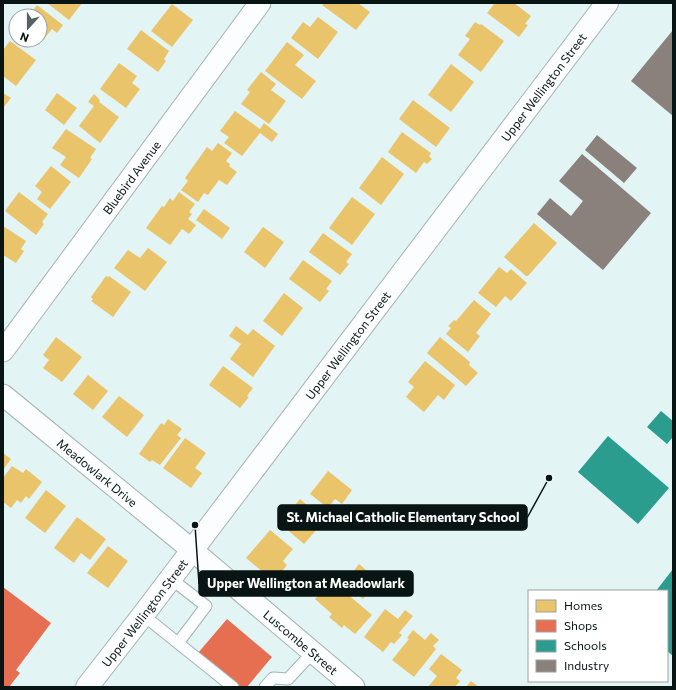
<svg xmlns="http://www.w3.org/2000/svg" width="676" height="690" font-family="Commissioner,sans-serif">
<rect width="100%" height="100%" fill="#e3f4f5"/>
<path fill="#e9c46a" d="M47,3H82L69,20Z
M324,3H358L370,12L356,30L322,5Z
M495,3H514L531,16L525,24L528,25L519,37L487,13Z
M172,4L193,20L172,47L151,31Z
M37,5L63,25L57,33L52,29L43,40L40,38V16H29Z
M318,17L338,32L318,59L291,38L303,22L310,27Z
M475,22L480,25L481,24L504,41L481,72L458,55L470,39L465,36Z
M141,30L169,51L164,59L166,61L158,72L127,49Z
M10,41L36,60L16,86L3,76V50Z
M287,42L304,55L295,65L316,81L302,99L265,71Z
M119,63L137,76L132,83L140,89L126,108L100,89Z
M451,64L474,82L451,112L428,95Z
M261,72L276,84L271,90L286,101L269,124L241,104L250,92L247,90Z
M3,93L11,98L3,108Z
M57,93L77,108L64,125L45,110Z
M94,94L100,100L99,102L119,117L100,143L79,126L94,106L88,102Z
M413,100L450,128L436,147L399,119Z
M235,111L260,129L264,123L278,134L272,142L260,133L242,156L224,143L229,137L220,131Z
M66,129L96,149L90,158L92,159L79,178L60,165L66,157L52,148Z
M402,132L431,153L429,156L432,159L427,164L424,162L416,173L388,152Z
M218,143L232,153L226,161L230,164L229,166L237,172L227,185L219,180L208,195L204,193L198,202L181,190L188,181L185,178L207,147L212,151Z
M382,157L404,174L381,205L359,188Z
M51,166L71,182L50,209L37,199L42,192L35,186Z
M19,192L48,214L42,222L44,224L36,235L5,211Z
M179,192L195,204L189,212L192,214L188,219L196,225L189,234L182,229L170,245L146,228L162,206L164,207L170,198L173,201Z
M352,197L375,214L352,245L329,228Z
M204,209L230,228L222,239L196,220Z
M534,223L557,243L528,276H526L504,257Z
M3,226L26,241L21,249L24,251L16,263L3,255Z
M263,227L284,242L265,268L244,252Z
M323,233L352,254L346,262L349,264L340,275L309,252Z
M148,248L167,262L145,291L114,268L128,250L140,258Z
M303,260L332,281L326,289L329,291L320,302L289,279Z
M499,267L507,273L511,269L527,283L511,301L505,296L496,307L478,293Z
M106,276L108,277L109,276L131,292L113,317L91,301L93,299L91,297Z
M284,293L303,308L282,336L263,321Z
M474,300L491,314L476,333L480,336L468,352L446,334L451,328L448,326L454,320L456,321Z
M236,326L248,335L253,329L275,346L253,377L230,359L241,344L229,336Z
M56,337L82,357L62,382L43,368L49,360L43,355Z
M440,337L470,362L469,365L478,373L466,386L427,353Z
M425,361L455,385L444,400L438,395L424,412L406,397L414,387L408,382Z
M223,366L253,388L247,396L249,397L240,408L209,385Z
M88,375L108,391L93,410L73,394Z
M119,396L144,415L127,437L102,417Z
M168,419L182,429L177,435L181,438L160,465L152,460L150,462L139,454L161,423L164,425Z
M185,438L206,453L195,468L202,473L191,488L163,468Z
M3,453L11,459L3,470Z
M12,466L23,473L26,469L42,482L29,499L26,496L21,503L17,500L11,508L3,502V478Z
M328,471L352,490L342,504L335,499L328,508L310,494Z
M46,490L66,506L45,533L25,518Z
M300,499L319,515L312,523L318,528L304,544L283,526L289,520L285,517Z
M77,517L106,539L90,560L81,553L74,563L54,548Z
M270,530L293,549L283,561L287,565L274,581L246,558Z
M108,546L128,561L108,588L87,573Z
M359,564L378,580L363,599L344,583Z
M328,584L336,591L339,587L372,615L355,634L344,625L342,628L329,617L332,614L315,599Z
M385,609L398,619L405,610L413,616L399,633L402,635L394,644L391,642L383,652L364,637Z
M413,630L425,640L431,633L439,640L433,646L436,649L414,677L392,660L409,639L407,638Z
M441,654L462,670L456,678L460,681L455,687H428L437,676L429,669Z
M471,681L479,687H466Z"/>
<path fill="#e76f51" d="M3,587L51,623L16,670L20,673L9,687H3Z
M227,619L272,657L247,687H238L198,653Z"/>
<path fill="#2a9d8f" d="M661,411L673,421V437L667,444L647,427Z
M608,436L669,488L638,524L578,472Z
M673,569V656L667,651V591H656Z"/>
<path fill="#8a817c" d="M673,30V116L631,81Z
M597,135L637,168L624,183L585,150Z
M582,154L651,213L603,270L537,214L550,198L571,216L583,201L559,181Z"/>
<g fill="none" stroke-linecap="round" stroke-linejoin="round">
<g stroke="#a5b3b4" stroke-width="13">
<path id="lane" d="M170,578L206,606L178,643
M143,615L233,687
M265,687L273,678L288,679L313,652"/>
</g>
<g stroke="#a5b3b4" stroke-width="23">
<g id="street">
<path id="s1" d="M3,351L260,3"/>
<path id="s2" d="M3,395L192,550L354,687"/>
</g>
</g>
<g stroke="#a5b3b4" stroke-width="24">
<g id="secondary">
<path id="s3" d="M87,687L143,615L607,3"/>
</g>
</g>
<use href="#lane" stroke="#fbfdfe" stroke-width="11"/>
<use href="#street" stroke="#fbfdfe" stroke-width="21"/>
<use href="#secondary" stroke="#fbfdfe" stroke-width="22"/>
</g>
<g text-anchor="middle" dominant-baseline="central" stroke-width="4" stroke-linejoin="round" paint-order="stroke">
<g font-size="12" fill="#091414" stroke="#fff">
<text stroke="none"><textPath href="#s3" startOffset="754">Upper Wellington Street</textPath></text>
<text stroke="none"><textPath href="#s1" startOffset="216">Bluebird Avenue</textPath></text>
<text stroke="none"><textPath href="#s3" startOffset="430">Upper Wellington Street</textPath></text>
<text stroke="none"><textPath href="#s2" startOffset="122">Meadowlark Drive</textPath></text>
<text stroke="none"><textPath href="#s3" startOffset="94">Upper Wellington Street</textPath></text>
<text stroke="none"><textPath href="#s2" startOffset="387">Luscombe Street</textPath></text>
</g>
</g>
<path fill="none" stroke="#091414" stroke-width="1.5" d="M549 478L527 518M195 525L199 584"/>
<g fill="#091414" stroke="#fff" stroke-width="1.5">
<circle cx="549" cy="478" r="4"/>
<circle cx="195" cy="525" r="4"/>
</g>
<g fill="#091414" stroke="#091414" stroke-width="1.5">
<rect x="278" y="505" width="249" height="25" rx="4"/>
<rect x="199" y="571" width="214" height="25" rx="4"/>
</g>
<g font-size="13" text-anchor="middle" font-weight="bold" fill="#fff">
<text x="403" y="522">St. Michael Catholic Elementary School</text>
<text x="306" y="588">Upper Wellington at Meadowlark</text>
</g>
<rect width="676" height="690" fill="none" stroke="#091414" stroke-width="8"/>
<rect x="528" y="590" width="140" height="92" fill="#ffffff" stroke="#9da1a1"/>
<rect x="536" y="600" width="20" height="12" fill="#e9c46a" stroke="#9da1a1"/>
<text x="564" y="610" font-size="12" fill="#091414">Homes</text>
<rect x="536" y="620" width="20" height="12" fill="#e76f51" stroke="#9da1a1"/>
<text x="564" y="630" font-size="12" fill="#091414">Shops</text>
<rect x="536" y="640" width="20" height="12" fill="#2a9d8f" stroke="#9da1a1"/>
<text x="564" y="650" font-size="12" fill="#091414">Schools</text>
<rect x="536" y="660" width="20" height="12" fill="#8a817c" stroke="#9da1a1"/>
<text x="564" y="670" font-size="12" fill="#091414">Industry</text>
<g transform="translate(28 28) rotate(201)"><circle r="19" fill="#ffffff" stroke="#9da1a1"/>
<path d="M0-3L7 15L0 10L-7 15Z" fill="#556263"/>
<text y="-6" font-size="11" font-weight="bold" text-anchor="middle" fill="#091414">N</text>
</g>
</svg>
